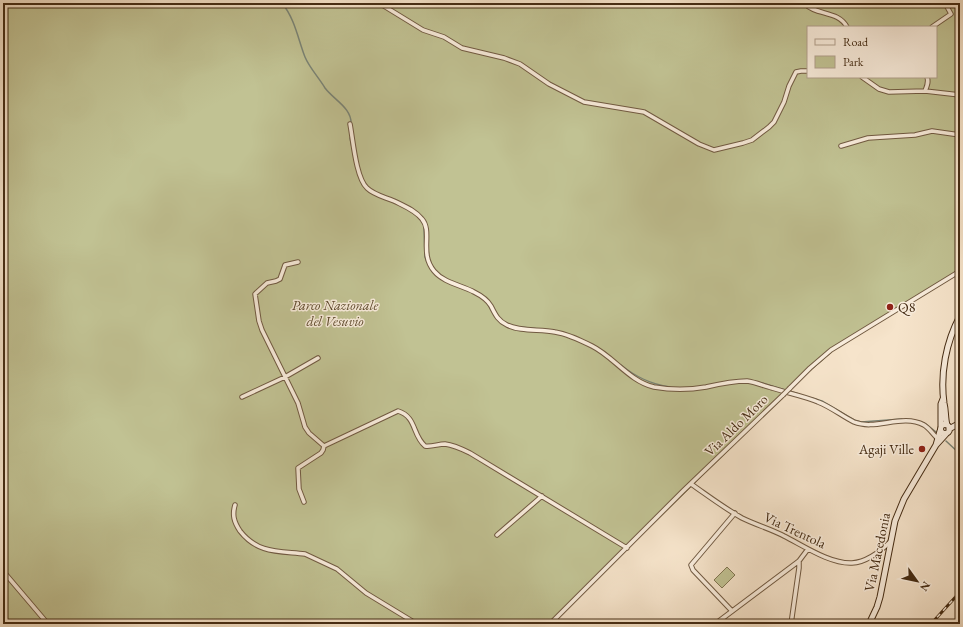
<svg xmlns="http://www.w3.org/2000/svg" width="963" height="627" font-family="'EB Garamond',serif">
<rect width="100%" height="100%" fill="#f6e4cb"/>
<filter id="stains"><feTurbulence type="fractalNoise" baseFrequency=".005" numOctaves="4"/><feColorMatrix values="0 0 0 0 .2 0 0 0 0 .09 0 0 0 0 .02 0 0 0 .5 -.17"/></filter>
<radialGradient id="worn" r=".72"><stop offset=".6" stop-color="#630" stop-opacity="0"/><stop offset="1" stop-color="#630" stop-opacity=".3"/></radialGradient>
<path fill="#c1c293" stroke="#837754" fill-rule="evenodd" d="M3,3H960V273L834,350L802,378L551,624H3ZM808,27H936V77H808Z
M727,567L735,575L722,588L714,580Z"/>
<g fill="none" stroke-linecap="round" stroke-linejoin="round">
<path stroke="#7a8476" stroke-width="1.5" d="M282,3C295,19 298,39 305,57C309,67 319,78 325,88C334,100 352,108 351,124
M350,138L353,152
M424,227L425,257L427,262
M486,301L491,310
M520,327L539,329
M597,347L607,354
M621,365C636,377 650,384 670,387
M762,383L799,394
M812,398L822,401L854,420L861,422L902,419
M918,421L926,424L936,432
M946,441L960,454"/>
<g stroke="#715a42" stroke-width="5.5">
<path id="street" d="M379,3L423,30L444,37L462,48L504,58L520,64L549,84L584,102L644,112L699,144L714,150L743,143L752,140L769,127L774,122L784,102L789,86L796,72L801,71H808
M804,3C816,16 838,10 847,27
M932,27L951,14L945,3
M862,77L879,89L889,92L925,91L960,95
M925,91C927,86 929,82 927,77
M350,124C353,140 356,178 367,188C374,195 385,197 394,201C404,206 415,210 422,219C433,232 419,253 434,271C444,283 461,285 474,292C480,295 487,299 491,306C495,314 498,321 507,325C521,332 539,329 555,332C568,334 580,340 592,346C614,357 629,381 654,387C671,390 689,390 706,387C719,384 733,381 747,381C755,382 764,386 772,388C787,393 804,396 818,402C831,407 842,416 854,422C876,431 902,413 924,425C929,428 933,434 937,438
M841,146L868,138L915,135L932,131L960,135
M298,262L285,265L280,279L276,281L267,283L255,294L259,321L262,330L298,403L305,427L309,433L324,446
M790,388L810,368L831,350L960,271
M242,397L285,377L318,358
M691,484C707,495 724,508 742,518C756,525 771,529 784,536C804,546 830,564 852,563C867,562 881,551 891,541
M304,502L299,489L298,468L321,453L323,450L324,446L398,411C417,417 412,435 425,446C432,447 438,444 445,444C454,445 462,449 470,453L627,548
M235,505C232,515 234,522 240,531C258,554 279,551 305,554L337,569L366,593L417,624
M497,535L542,496
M3,571L48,624
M732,611L693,570L691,565L735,513
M550,624L683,491L783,395
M715,624L799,561L808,549
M791,624L799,568V561"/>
</g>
<g stroke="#452c14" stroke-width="7">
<path id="secondary" d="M940.5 429a4.5 4.5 0 1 1 9 0a4.5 4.5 0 1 1-9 0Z
M947,425C945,418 946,411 944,403C940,374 946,342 960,316
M941,426V404L943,399
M949,429L960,423
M936,445L946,434
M869,624L877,607L880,597L895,521L904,499L936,445L940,431"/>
</g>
<use href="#street" stroke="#f9eddd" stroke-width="3.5"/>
<use href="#secondary" stroke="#f9eddd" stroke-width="5"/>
<g stroke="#452c14" stroke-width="3">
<path id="rail" d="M931,624L960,592"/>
</g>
<use href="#rail" stroke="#f9eddd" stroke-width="1.5" stroke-dasharray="4.5" stroke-linecap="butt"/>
<g stroke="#715a42" stroke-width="5.5" stroke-linecap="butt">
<path id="street-bridge" d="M783,395L790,388"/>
</g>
<use href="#street-bridge" stroke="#f9eddd" stroke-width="3.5"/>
</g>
<g fill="#8f2418" stroke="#f9eddd" stroke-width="1.5">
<circle cx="890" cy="307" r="4"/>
<circle cx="922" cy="449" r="4"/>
</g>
<g text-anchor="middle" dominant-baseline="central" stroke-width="3" stroke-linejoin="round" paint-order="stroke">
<g font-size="14" font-style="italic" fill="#5e4a2d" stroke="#f9eddd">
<text x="335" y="305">Parco Nazionale<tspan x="335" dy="16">del Vesuvio</tspan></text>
</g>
<g font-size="14" fill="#452c14" stroke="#f9eddd" text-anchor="start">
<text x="898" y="307">Q8</text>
<text x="914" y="449" text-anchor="end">Agaji Ville</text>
</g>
<g font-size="14" fill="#452c14" stroke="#f9eddd">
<text transform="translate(736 425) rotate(-44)">Via Aldo Moro</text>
<text transform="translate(795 530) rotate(25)">Via Trentola</text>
<text transform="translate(877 552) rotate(-78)">Via Macedonia</text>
</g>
</g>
<rect width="963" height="627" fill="none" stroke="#f6e4cb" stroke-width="16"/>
<rect x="4" y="4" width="955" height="619" fill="none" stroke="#452c14" stroke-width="2"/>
<rect x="8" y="8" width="947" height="611" fill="none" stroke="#452c14"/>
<rect x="807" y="26" width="130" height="52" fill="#f9eddd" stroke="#b1a08d"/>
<rect x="815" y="39" width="20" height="6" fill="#f9eddd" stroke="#b1a08d"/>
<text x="843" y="46" font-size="12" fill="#452c14">Road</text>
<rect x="815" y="56" width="20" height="12" fill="#c1c293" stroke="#b1a08d"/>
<text x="843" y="66" font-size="12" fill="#452c14">Park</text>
<g transform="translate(917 581) rotate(123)" stroke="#f9eddd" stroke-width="3" paint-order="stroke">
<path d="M0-3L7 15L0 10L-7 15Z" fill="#452c14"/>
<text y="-6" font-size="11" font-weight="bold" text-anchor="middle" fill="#452c14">N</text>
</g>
<rect width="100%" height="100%" filter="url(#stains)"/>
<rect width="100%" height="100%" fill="url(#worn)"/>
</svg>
